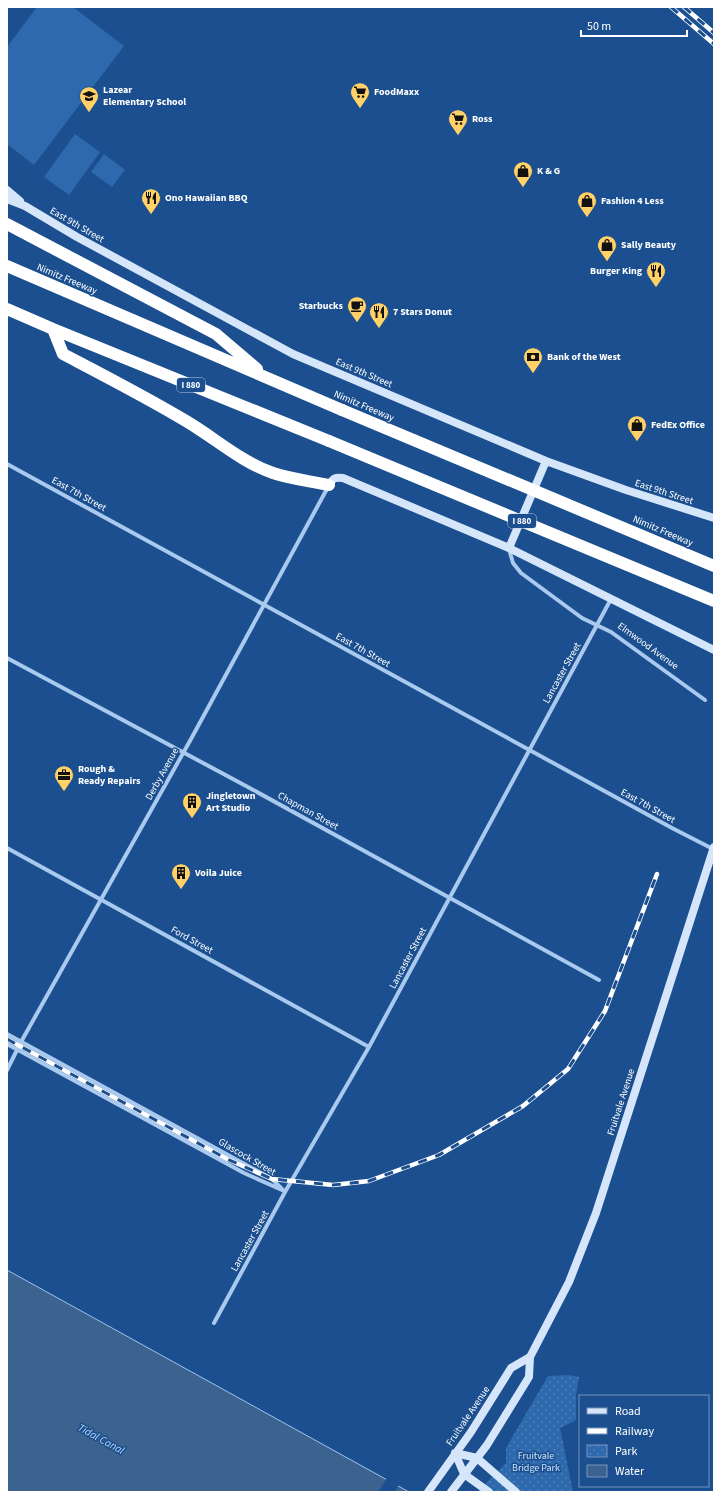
<svg xmlns="http://www.w3.org/2000/svg" width="721" height="1499" font-family="'Source Sans 3',sans-serif">
<defs>
<pattern id="park-dots" width="8" height="8" patternUnits="userSpaceOnUse"><rect width="8" height="8" fill="#2e69ad"/><path d="M2 2h.1M6 6h.1" fill="none" stroke="#4d80b9" stroke-width="1.8" stroke-linecap="round"/></pattern>
</defs>
<rect width="100%" height="100%" fill="#1b4f8f"/>
<path fill="#2e69ad" d="M37,7H73L124,46L34,165L7,144V47Z
M75,134L100,152L69,195L44,177Z
M104,154L125,170L112,187L91,172Z"/>
<path fill="url(#park-dots)" d="M569,1375L579,1377L576,1396V1420L560,1428L573,1492H477L506,1463V1448L548,1376Z"/>
<path fill="#3c6290" stroke="#9cc4f0" d="M7,1270L409,1492H7Z"/>
<path fill="#1b4f8f" d="M387,1478L399,1484L395,1492H378Z"/>
<g fill="none" stroke-linecap="round" stroke-linejoin="round">
<path stroke="#a9c9ee" stroke-width="4" d="M7,464L672,828L713,849
M509,549L513,563L521,573L582,618L611,632L705,700
M7,658L246,786L599,980
M7,848L369,1047
M7,1034L272,1179L285,1192
M7,1044L244,1173L282,1190
M7,1070L21,1042L191,739L328,487
M214,1323L285,1192L369,1047L611,599"/>
<path stroke="#d6e6fa" stroke-width="8" d="M7,190L20,201
M7,199L25,206L77,237L293,354L546,461L626,490L714,518
M329,485C333,478 335,477 343,478L509,548L714,650
M509,548L546,461
M455,1453L477,1458L516,1492
M455,1453L464,1474L489,1492
M428,1492L471,1432L511,1368L530,1357
M451,1492L487,1445L529,1377L530,1357L569,1282L596,1213L714,847"/>
<path stroke="#fff" stroke-width="12" d="M7,224L216,334L257,369
M7,266L342,410
M7,309L53,329L329,441
M53,329L63,354C105,376 146,397 186,421C215,438 241,462 273,473C291,479 310,481 329,485"/>
<g stroke="#fff" stroke-width="4.5">
<path id="rail" d="M671,7L714,44
M684,7L714,33
M7,1039L227,1159L272,1179L333,1185L369,1181L439,1155L523,1106L568,1069L605,1011L657,874"/>
</g>
<use href="#rail" stroke="#1b4f8f" stroke-width="3" stroke-dasharray="9" stroke-linecap="butt"/>
<path stroke="#fff" stroke-width="12" d="M342,410L714,566
M329,441L714,601"/>
</g>
<defs>
<g id="supermarket-pin" transform="scale(1)"><path d="M0 17L-7.5 6A9.5 9.5 0 1 1 7.5 6Z" fill="#ffd166" stroke="#1b4f8f"/><path d="M-6-5.5h2.5l.6 2H6L4.5 2H-2.5L-4.4-4H-6ZM-1.5 3.2a1.3 1.3 0 1 0 .1 0ZM3 3.2a1.3 1.3 0 1 0 .1 0Z" fill="#111"/></g>
<g id="school-pin" transform="scale(1)"><path d="M0 17L-7.5 6A9.5 9.5 0 1 1 7.5 6Z" fill="#ffd166" stroke="#1b4f8f"/><path d="M0-5L7-2L0 1L-7-2ZM-4 1L0 2.5L4 1V4Q0 6-4 4Z" fill="#111"/></g>
<g id="shop-pin" transform="scale(1)"><path d="M0 17L-7.5 6A9.5 9.5 0 1 1 7.5 6Z" fill="#ffd166" stroke="#1b4f8f"/><path d="M-5-2.5h2.3a2.7 3.5 0 0 1 5.4 0H5L5.5 6h-11ZM-1.5-2.5h3a1.5 2.3 0 0 0-3 0Z" fill="#111"/></g>
<g id="restaurant-pin" transform="scale(1)"><path d="M0 17L-7.5 6A9.5 9.5 0 1 1 7.5 6Z" fill="#ffd166" stroke="#1b4f8f"/><path d="M-5-6h1v4h1v-4h1v4h1v-4h1v5L-1.5 .5V6h-2V.5L-5-1ZM5-6V6H3V1.5H1.5Q1.5-4 5-6Z" fill="#111"/></g>
<g id="cafe-pin" transform="scale(1)"><path d="M0 17L-7.5 6A9.5 9.5 0 1 1 7.5 6Z" fill="#ffd166" stroke="#1b4f8f"/><path d="M-5.5-4.5H6V0H3Q3 3.5 0 3.5H-2.5Q-5.5 3.5-5.5 0ZM3-3.2v2h1.7v-2ZM-6 4.5H4V6H-6Z" fill="#111"/></g>
<g id="bank-pin" transform="scale(1)"><path d="M0 17L-7.5 6A9.5 9.5 0 1 1 7.5 6Z" fill="#ffd166" stroke="#1b4f8f"/><path d="M-6-4H6V4H-6ZM0-2.3a2.3 2.3 0 1 0 0 4.6a2.3 2.3 0 1 0 0-4.6Z" fill="#111"/></g>
<g id="office-pin" transform="scale(1)"><path d="M0 17L-7.5 6A9.5 9.5 0 1 1 7.5 6Z" fill="#ffd166" stroke="#1b4f8f"/><path d="M-6-3h4V-5.5h4V-3h4V5H-6ZM-1-4.5V-3h2v-1.5ZM-6 0V1H6V0Z" fill="#111"/></g>
<g id="building-pin" transform="scale(1)"><path d="M0 17L-7.5 6A9.5 9.5 0 1 1 7.5 6Z" fill="#ffd166" stroke="#1b4f8f"/><path d="M-4-6H4V6H1V3H-1V6H-4ZM-2.5-4.3h1.7v1.8h-1.7ZM.8-4.3h1.7v1.8H.8ZM-2.5-1h1.7V.8h-1.7ZM.8-1h1.7V.8H.8Z" fill="#111"/></g>
</defs>
<g fill-rule="evenodd">
<use href="#supermarket-pin" x="360" y="92"/>
<use href="#school-pin" x="89" y="96"/>
<use href="#supermarket-pin" x="458" y="119"/>
<use href="#shop-pin" x="523" y="171"/>
<use href="#restaurant-pin" x="151" y="198"/>
<use href="#shop-pin" x="587" y="201"/>
<use href="#shop-pin" x="607" y="245"/>
<use href="#restaurant-pin" x="656" y="271"/>
<use href="#cafe-pin" x="357" y="306"/>
<use href="#restaurant-pin" x="379" y="312"/>
<use href="#bank-pin" x="533" y="357"/>
<use href="#shop-pin" x="637" y="425"/>
<use href="#office-pin" x="64" y="775"/>
<use href="#building-pin" x="192" y="802"/>
<use href="#building-pin" x="181" y="873"/>
</g>
<g text-anchor="middle" dominant-baseline="central" stroke-width="3" stroke-linejoin="round" paint-order="stroke">
<g fill="#1b4f8f" stroke="#bbcadd" stroke-width="1">
<rect x="177" y="378" width="28" height="14" rx="3"/>
<rect x="508" y="514" width="28" height="14" rx="3"/>
</g>
<g font-size="9" font-weight="bold" fill="#fff">
<text x="191" y="385">I 880</text>
<text x="522" y="521">I 880</text>
</g>
<g font-size="10" font-weight="bold" fill="#fff" stroke="#1b4f8f" text-anchor="start">
<text x="103" y="90">Lazear<tspan x="103" dy="12">Elementary School</tspan></text>
<text x="374" y="92">FoodMaxx</text>
<text x="472" y="119">Ross</text>
<text x="537" y="171">K &amp; G</text>
<text x="165" y="198">Ono Hawaiian BBQ</text>
<text x="601" y="201">Fashion 4 Less</text>
<text x="621" y="245">Sally Beauty</text>
<text x="642" y="271" text-anchor="end">Burger King</text>
<text x="343" y="306" text-anchor="end">Starbucks</text>
<text x="393" y="312">7 Stars Donut</text>
<text x="547" y="357">Bank of the West</text>
<text x="651" y="425">FedEx Office</text>
<text x="78" y="769">Rough &amp;<tspan x="78" dy="12">Ready Repairs</tspan></text>
<text x="206" y="796">Jingletown<tspan x="206" dy="12">Art Studio</tspan></text>
<text x="195" y="873">Voila Juice</text>
</g>
<g font-size="10" fill="#fff" stroke="#1b4f8f">
<text transform="translate(77 225) rotate(30)">East 9th Street</text>
<text transform="translate(67 279) rotate(23)">Nimitz Freeway</text>
<text transform="translate(364 373) rotate(23)">East 9th Street</text>
<text transform="translate(364 406) rotate(23)">Nimitz Freeway</text>
<text transform="translate(664 492) rotate(18)">East 9th Street</text>
<text transform="translate(79 494) rotate(29)">East 7th Street</text>
<text transform="translate(663 531) rotate(23)">Nimitz Freeway</text>
<text transform="translate(648 646) rotate(36)">Elmwood Avenue</text>
<text transform="translate(363 650) rotate(29)">East 7th Street</text>
<text transform="translate(562 673) rotate(-61)">Lancaster Street</text>
<text transform="translate(162 774) rotate(-61)">Derby Avenue</text>
<text transform="translate(648 806) rotate(29)">East 7th Street</text>
<text transform="translate(308 811) rotate(29)">Chapman Street</text>
<text transform="translate(192 940) rotate(29)">Ford Street</text>
<text transform="translate(408 958) rotate(-62)">Lancaster Street</text>
<text transform="translate(621 1102) rotate(-72)">Fruitvale Avenue</text>
<text transform="translate(247 1157) rotate(30)">Glascock Street</text>
<text transform="translate(250 1241) rotate(-61)">Lancaster Street</text>
<text transform="translate(468 1416) rotate(-56)">Fruitvale Avenue</text>
</g>
<g font-size="10" fill="#cfe3fa" stroke="#1b4f8f">
<text x="536" y="1456">Fruitvale<tspan x="536" dy="12">Bridge Park</tspan></text>
</g>
<g font-size="11" font-style="italic" fill="#b5d3f5" stroke="#1b4f8f">
<text transform="translate(101 1439) rotate(29)">Tidal Canal</text>
</g>
</g>
<rect width="721" height="1499" fill="none" stroke="#ffffff" stroke-width="16"/>
<rect x="579" y="1395" width="130" height="92" fill="#1b4f8f" stroke="#7695bc"/>
<rect x="587" y="1408" width="20" height="6" fill="#d6e6fa" stroke="#7695bc"/>
<text x="615" y="1415" font-size="12" fill="#ffffff">Road</text>
<rect x="587" y="1428" width="20" height="6" fill="#ffffff" stroke="#7695bc"/>
<text x="615" y="1435" font-size="12" fill="#ffffff">Railway</text>
<rect x="587" y="1445" width="20" height="12" fill="url(#park-dots)" stroke="#7695bc"/>
<text x="615" y="1455" font-size="12" fill="#ffffff">Park</text>
<rect x="587" y="1465" width="20" height="12" fill="#3c6290" stroke="#7695bc"/>
<text x="615" y="1475" font-size="12" fill="#ffffff">Water</text>
<path d="M581 30v6h106v-6" fill="none" stroke="#ffffff" stroke-width="2"/>
<text x="587" y="30" font-size="12" fill="#ffffff" stroke="#1b4f8f" stroke-width="3" paint-order="stroke">50 m</text>
</svg>
